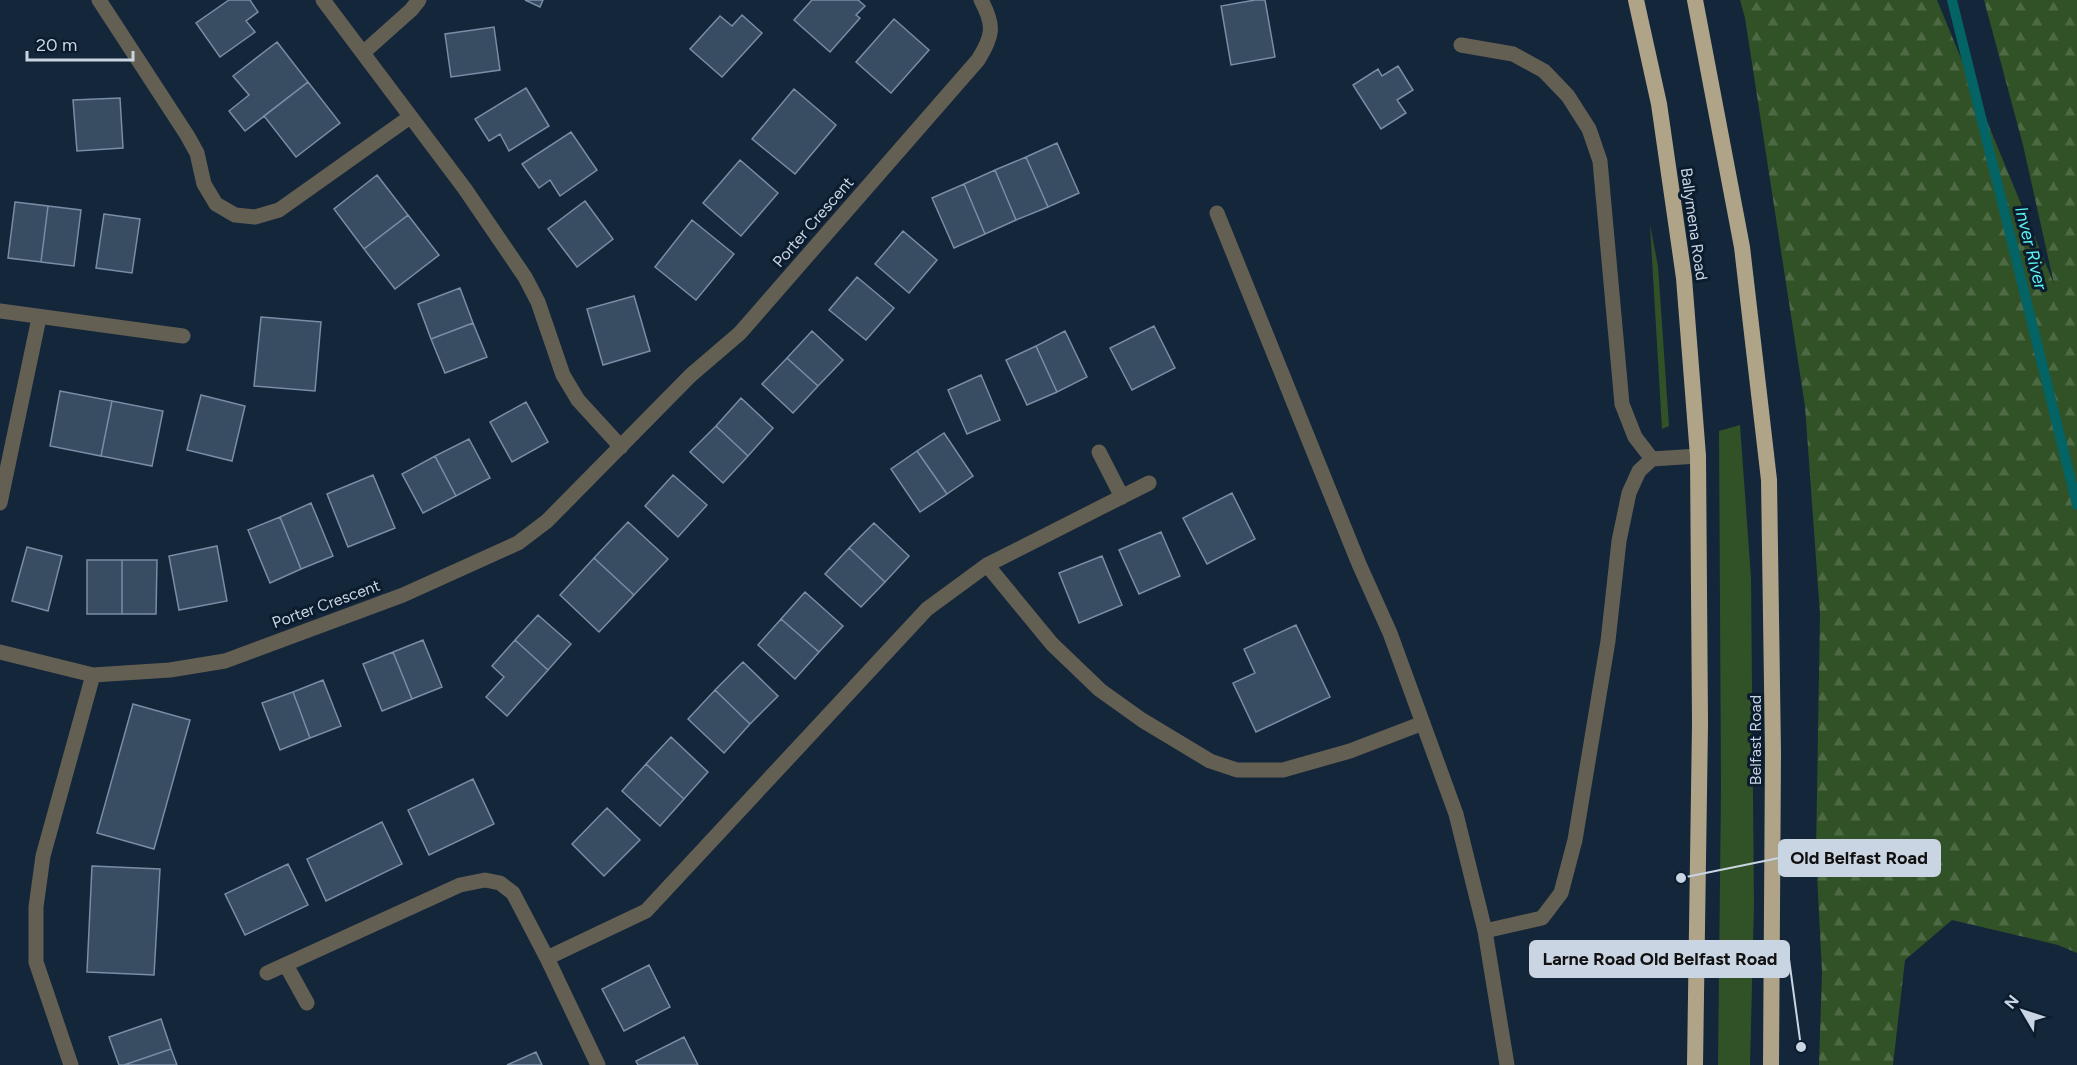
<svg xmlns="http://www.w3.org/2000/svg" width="2077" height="1065" font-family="Figtree,sans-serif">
<defs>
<pattern id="forest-firs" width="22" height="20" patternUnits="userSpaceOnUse" patternTransform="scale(1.5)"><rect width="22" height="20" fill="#315226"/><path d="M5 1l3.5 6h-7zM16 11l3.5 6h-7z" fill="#4e6a45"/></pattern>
</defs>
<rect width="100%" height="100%" fill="#14263a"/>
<path fill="#315226" d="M1650,225L1658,266L1669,426L1662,429Z
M1740,425L1751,578L1754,904L1750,1065H1718L1721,787L1719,431Z"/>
<path fill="url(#forest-firs)" d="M1740,0H1937L2054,284L2023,145L1984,0H2077V953L2058,945L1952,920L1905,960L1893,1065H1819L1822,972L1816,855L1820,614L1805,406L1745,18Z"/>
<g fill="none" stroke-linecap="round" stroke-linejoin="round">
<path stroke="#046364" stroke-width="10" d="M1952,0L2077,505"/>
</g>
<path fill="#384c62" stroke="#788da6" stroke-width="1.5" d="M229,0H250L258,12L246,21L255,32L220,57L196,23Z
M525,0H543L540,7Z
M812,0H858L865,6L856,15L860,18L830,52L794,20Z
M1255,0H1265L1275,57L1231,65L1221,6Z
M742,15L762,33L722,77L690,49L720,16L732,26Z
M894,19L929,50L891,93L856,62Z
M494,27L500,70L451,77L445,34Z
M277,42L308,82L245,131L229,111L249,95L233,76Z
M1398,66L1413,90L1397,100L1406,113L1381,129L1353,85L1378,69L1382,76Z
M308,82L340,123L296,157L264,116Z
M526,88L549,126L509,151L500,134L489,141L475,119Z
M794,89L836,125L795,174L752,139Z
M120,98L123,148L77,151L73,100Z
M571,132L597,170L560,196L550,180L539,188L522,164Z
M1057,143L1079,193L1048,207L1026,157Z
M1026,157L1048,207L1016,220L995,170Z
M740,160L778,193L741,236L703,203Z
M995,170L1016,220L985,234L964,184Z
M377,175L408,215L364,249L334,209Z
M964,184L985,234L954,248L932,198Z
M585,201L613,239L577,267L548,229Z
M15,202L48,206L41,262L8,258Z
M48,206L81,210L74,266L41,262Z
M104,214L140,219L132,273L96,268Z
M408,215L439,255L395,289L364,249Z
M692,220L734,254L696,300L655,267Z
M903,231L937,260L909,293L875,264Z
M857,277L894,308L866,340L829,310Z
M460,288L473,323L431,339L418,304Z
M634,296L650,351L603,365L587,309Z
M261,317L321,322L315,391L254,386Z
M473,323L487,357L445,373L431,339Z
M1154,326L1175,368L1132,390L1110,348Z
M812,331L843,360L818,386L787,358Z
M1065,331L1087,377L1057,392L1036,346Z
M1036,346L1057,392L1027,405L1006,360Z
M787,358L818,386L793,413L762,384Z
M981,375L1000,420L967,434L948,390Z
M60,391L112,401L101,456L50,446Z
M201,395L245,406L232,461L187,450Z
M741,398L773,428L748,456L716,426Z
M112,401L163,411L152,466L101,456Z
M526,402L548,442L512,462L490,422Z
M716,426L748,456L723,483L690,452Z
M944,433L973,476L947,494L917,451Z
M469,439L490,478L456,496L435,456Z
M917,451L947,494L920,512L891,469Z
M435,456L456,496L423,513L402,474Z
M373,475L395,528L348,547L327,494Z
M673,475L707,505L678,537L645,506Z
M1232,493L1255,539L1207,564L1183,518Z
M311,503L333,556L301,569L280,517Z
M280,517L301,569L270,583L248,530Z
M628,522L668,559L634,595L594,558Z
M874,523L909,556L885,582L849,548Z
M1161,532L1180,576L1139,594L1119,550Z
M217,546L227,601L179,610L169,556Z
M27,547L62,556L48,611L12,601Z
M849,548L885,582L861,607L825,574Z
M1102,556L1122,605L1079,623L1059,573Z
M594,558L634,595L599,632L560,595Z
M87,560H122V614H87Z
M122,560H157L156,614H122Z
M805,592L843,626L819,652L781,619Z
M538,615L571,644L548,670L515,640Z
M781,619L819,652L795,679L758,645Z
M1296,625L1330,697L1256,732L1233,683L1255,673L1244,649Z
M423,640L442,687L412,699L393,652Z
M515,640L548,670L507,716L486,697L504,677L492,666Z
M393,652L412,699L382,711L363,664Z
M743,662L778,696L750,724L715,690Z
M323,680L341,726L310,738L293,692Z
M715,690L750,724L724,753L688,719Z
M293,692L310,738L280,750L262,703Z
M133,704L190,720L154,849L97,833Z
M671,737L708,772L684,799L646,764Z
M646,764L684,799L660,826L622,791Z
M473,779L494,824L429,855L408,810Z
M607,808L640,840L604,876L572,844Z
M382,822L402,864L326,901L307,859Z
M288,864L308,905L245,935L225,894Z
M92,866L160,869L154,975L87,972Z
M649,965L670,1007L624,1031L602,989Z
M161,1019L171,1049L124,1065H119L109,1037Z
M684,1037L698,1065H638L636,1061Z
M171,1049L177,1065H124Z
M536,1052L542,1065H507Z"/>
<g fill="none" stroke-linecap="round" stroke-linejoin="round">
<path stroke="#645f53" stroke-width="15" d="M1461,45L1513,54L1544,71L1568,96L1589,129L1600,161L1622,404L1635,437L1652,459"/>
<path stroke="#645f53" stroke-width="15" d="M99,0L187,135L197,153L204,184L216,204L235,215L255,217L279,210L410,117
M323,0L465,189L525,277L538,302L563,375L578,400L621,447
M364,52L411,10L419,0
M1217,213L1359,564L1390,633L1456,814L1485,931L1507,1065
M0,311L183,336
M1099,452L1122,497
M0,503L39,318
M987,565L1052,644L1100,690L1142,720L1210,761L1237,770H1283L1350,751L1423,723
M0,652L93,675L170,670L225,661L403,595L518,543L547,521L691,375L740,333L978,60C993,36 995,26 981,0
M1485,931L1542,918L1561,893L1575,840L1608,641L1619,541L1629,493L1639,471L1652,459L1698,456
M547,958L646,911L927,609L987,565L1149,483
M286,965L307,1003
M267,973L460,885L485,880L500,883L513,893L547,958L598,1065
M71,1065L36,962V907L43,856L93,675"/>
<path stroke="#b0a488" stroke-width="16" d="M1636,0L1659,104L1684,278L1698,456L1700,724L1695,1065
M1695,0L1742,247L1769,480L1773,752L1771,1065"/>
</g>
<g text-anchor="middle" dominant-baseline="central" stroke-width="6" stroke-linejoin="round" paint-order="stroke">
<g font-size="16" fill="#c9d5e2" stroke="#0b1c2f">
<text transform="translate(813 222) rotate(-49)">Porter Crescent</text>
<text transform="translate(1694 224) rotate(82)">Ballymena Road</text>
<text transform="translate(326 604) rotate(-20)">Porter Crescent</text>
<text transform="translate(1755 740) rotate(-90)">Belfast Road</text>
</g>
<g font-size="18" font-style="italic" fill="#5df2f2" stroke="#0b1c2f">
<text transform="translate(2031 248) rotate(76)">Inver River</text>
</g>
</g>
<path fill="none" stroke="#c9d5e2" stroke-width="2" d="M1681 878L1779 858M1801 1047L1789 959"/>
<g fill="#c9d5e2" stroke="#0b1c2f" stroke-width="2">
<circle cx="1681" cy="878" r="6"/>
<circle cx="1801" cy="1047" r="6"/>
</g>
<g fill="#c9d5e2" stroke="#c9d5e2" stroke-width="2">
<rect x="1779" y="840" width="161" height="36" rx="6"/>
<rect x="1530" y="941" width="259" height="36" rx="6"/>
</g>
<g font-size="18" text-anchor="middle" font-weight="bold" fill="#111">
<text x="1859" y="864">Old Belfast Road</text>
<text x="1660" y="965">Larne Road Old Belfast Road</text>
</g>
<g transform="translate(2023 1011) rotate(309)" stroke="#0b1c2f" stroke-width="4.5" paint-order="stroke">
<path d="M0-4.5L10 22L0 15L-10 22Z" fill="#c9d5e2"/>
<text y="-9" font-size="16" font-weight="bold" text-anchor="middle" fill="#c9d5e2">N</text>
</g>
<path d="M27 51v9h106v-9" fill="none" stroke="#c9d5e2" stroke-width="3"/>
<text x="36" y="51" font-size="18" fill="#c9d5e2" stroke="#0b1c2f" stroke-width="4.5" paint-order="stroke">20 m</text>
</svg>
